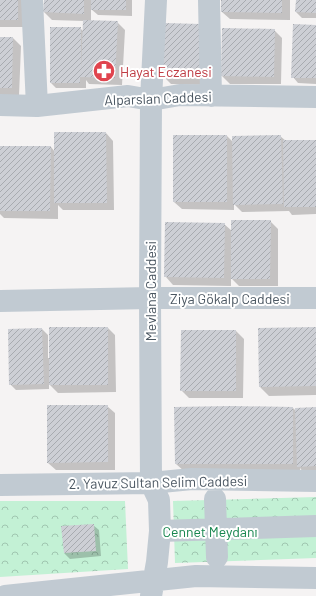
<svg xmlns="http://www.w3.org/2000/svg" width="316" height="596" font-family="Barlow,sans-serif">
<defs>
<pattern id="forest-crowns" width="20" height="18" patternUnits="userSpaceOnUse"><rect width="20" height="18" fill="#c3f1d5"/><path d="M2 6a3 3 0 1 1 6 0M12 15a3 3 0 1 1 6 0" fill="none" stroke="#a0c6b0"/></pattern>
<pattern id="building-hatch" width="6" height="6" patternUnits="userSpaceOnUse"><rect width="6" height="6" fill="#cdcfd5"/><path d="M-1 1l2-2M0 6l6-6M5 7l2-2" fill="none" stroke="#a8abb0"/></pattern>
</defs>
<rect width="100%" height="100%" fill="#f5f3f3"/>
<path fill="url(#forest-crowns)" d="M316,497V558L175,563L173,501Z
M0,501H125L128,569L0,577Z"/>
<path fill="#0003" d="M0,0H26L25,27H0Z
M45,0H132V16L98,15L91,9V21L117,22L125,30L122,85L89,84L86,80V88H56L51,83L80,28L84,32V21L52,20L44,12Z
M222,0H290V20L230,19L222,12Z
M297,0H316V18H302L296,12Z
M165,24L207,85L171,84L163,76Z
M316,26V84L298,83L293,77Z
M274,30L282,38L281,84H230L222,76Z
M0,38H13L21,46L19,96L0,95Z
M106,133L113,141L114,210H63L58,205V219L4,218L0,214V147H51L55,152Z
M227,136L233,142L280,136L286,141H316V214L292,215L289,211L242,212L234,204V210L182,209L174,202Z
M270,221L278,229V286H239L231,278V286L173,285L166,277L224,224L232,231Z
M108,328L115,335L116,392L58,393L49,384V389L16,390L10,384L42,329L48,335V358H50Z
M316,328V395L269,396L260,387Z
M182,331H236L244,339L243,398H189L181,390Z
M107,406L115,413V470H56L48,463Z
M293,408L296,411L316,408V474H305L300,468V472L184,471L176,464Z
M93,525L99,530L101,556L70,559L64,553Z"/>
<path fill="url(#building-hatch)" d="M0,0H18V20H0Z
M44,0H84V14L43,12Z
M91,0H126V10H91Z
M221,0H282V13L221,12Z
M296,0H316V13L295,12Z
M83,20L118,21L115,78L80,77V83H50V27H81V70Z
M164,23L201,24L200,77L162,76Z
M293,24L316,25V78H291Z
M222,28L275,29L274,77L221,76Z
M0,37H13L12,88H0Z
M54,132H106L107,203H54Z
M173,135H227V202H173Z
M281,135L283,204L233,205L232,136Z
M283,140H316V207H284Z
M0,146H51L50,211H0Z
M231,220H271L270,279H231Z
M165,222L225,223L224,278L164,277Z
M49,327H108V385H49Z
M316,327V386L259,387L258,328Z
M42,328L44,384L9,385L8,329Z
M181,330H236V391H180Z
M47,405H108V462L47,463Z
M232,406L293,407V464H175L174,407Z
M316,407V466L297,467L295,408Z
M94,524L96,551L64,553L61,526Z"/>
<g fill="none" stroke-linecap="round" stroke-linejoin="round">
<path stroke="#c1cad2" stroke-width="22" d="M32,0L37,106
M209,0L211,96
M0,105L37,106L128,96L151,100L180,95L316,97
M0,301L150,298H316
M0,485L151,483L192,479L316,481
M215,499L217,557
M160,531L316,526
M5,596L196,576L316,578
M151,596L157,562L160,531L159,500L151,483L150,298L151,100L156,0"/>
</g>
<defs>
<g id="pharmacy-disc" transform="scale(1.15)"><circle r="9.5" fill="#e0444e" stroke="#fff"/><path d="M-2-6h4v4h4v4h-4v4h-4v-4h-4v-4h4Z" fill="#fff"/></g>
</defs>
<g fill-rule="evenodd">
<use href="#pharmacy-disc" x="104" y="71"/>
</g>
<g text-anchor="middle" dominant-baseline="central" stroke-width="4" stroke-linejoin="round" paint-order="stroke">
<g font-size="14" fill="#be3a42" stroke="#fff" text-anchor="start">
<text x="120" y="71">Hayat Eczanesi</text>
</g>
<g font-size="14" fill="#4a5661" stroke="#fff">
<text transform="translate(158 98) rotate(-2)">Alparslan Caddesi</text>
<text transform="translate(150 291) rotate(-90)">Mevlana Caddesi</text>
<text x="230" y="298">Ziya Gökalp Caddesi</text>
<text transform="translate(158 482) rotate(-1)">2. Yavuz Sultan Selim Caddesi</text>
</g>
<g font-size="14" fill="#17864f" stroke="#fff">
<text x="210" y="531">Cennet Meydanı</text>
</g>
</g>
</svg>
